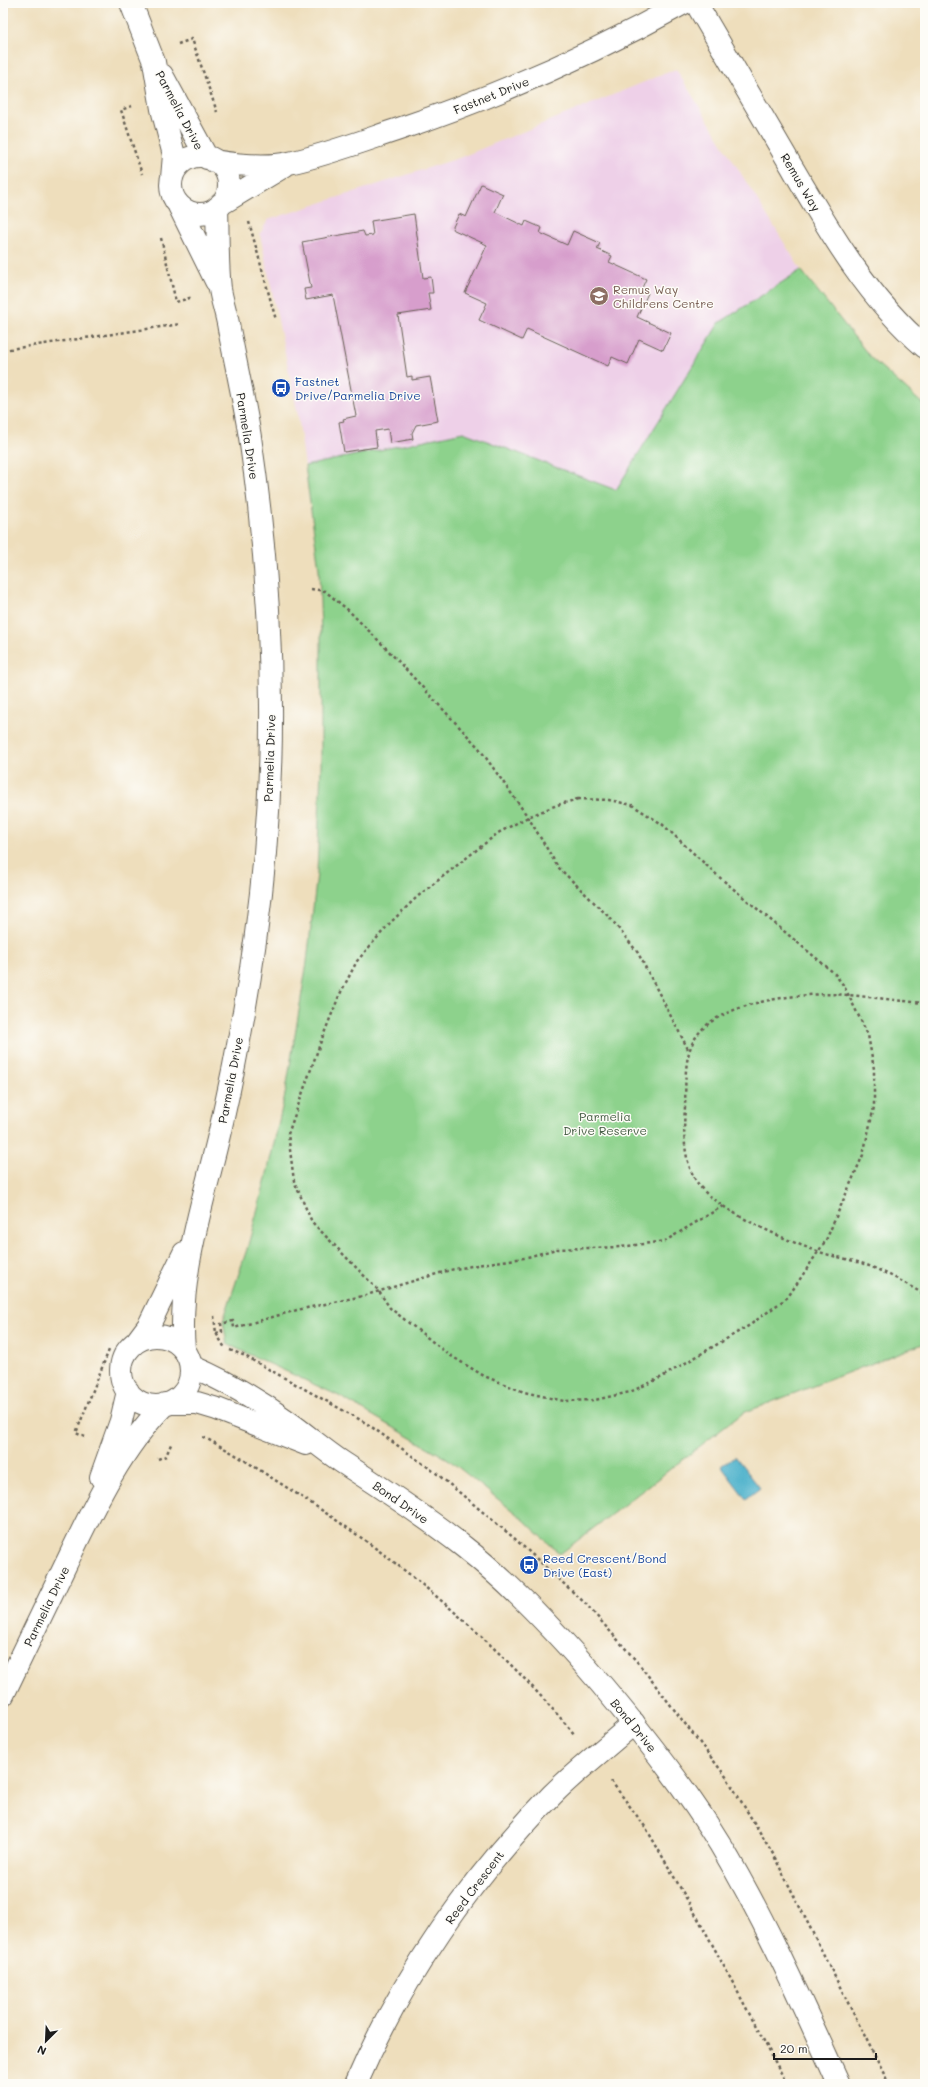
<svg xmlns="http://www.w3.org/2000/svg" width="928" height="2087" font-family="Mali,sans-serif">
<rect width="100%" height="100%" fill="#fdfcf7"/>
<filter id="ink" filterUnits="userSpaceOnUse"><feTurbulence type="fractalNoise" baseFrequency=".025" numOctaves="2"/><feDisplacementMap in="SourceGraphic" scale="8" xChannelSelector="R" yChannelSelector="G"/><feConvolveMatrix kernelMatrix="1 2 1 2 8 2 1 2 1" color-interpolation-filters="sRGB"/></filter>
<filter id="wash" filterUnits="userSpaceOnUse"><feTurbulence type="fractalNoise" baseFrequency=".012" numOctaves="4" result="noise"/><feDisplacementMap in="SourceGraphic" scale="16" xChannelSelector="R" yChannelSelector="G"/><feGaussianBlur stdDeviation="0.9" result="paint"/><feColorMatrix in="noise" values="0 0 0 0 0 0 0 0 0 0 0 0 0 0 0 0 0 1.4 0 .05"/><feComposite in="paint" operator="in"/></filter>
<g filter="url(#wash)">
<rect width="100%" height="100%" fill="#eedebc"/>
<path fill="#eed0e8" d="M676,69L801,270L719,323L616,491L463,432L305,466L298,415L260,234L268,220L459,158Z"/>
<path fill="#8dd28c" stroke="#547754" d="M801,270L871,358L925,406V1343L743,1413L560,1554L524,1520L448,1459L339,1396L227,1344L223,1321L247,1249L266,1178L286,1090L307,962L317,873L321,766V634L319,569L305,466L463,432L616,490L719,323Z"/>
<path fill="#4cb1cb" stroke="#346674" d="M735,1456L760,1488L746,1499L721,1466Z"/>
<g id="blocks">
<path fill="#d79ecc" d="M481,184L503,194L495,212L524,226L526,221L542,228L540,233L567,245L573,231L600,243L597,249L612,256L609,262L646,279L641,290L648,293L637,317L671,333L663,350L639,339L628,364L612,357L608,366L527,329L522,340L479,320L487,303L465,293L487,245L452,229L459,214L466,217Z
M414,214L423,278L431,277L433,293H428L431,310L398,315L407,377L412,376V380L430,377L438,421L416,425L412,433L413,439L390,443L388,429L375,431L377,447L344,452L339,422L344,421L343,419L356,416L333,295L306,300L304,289L311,288L302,242L363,231L365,236L373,235L371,221Z"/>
</g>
</g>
<g filter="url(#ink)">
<use href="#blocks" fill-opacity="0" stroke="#666054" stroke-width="1"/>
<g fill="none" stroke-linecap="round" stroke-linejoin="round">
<g stroke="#666054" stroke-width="24">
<path id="minor" d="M696,3C727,56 758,109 789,162C827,227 867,298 925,347
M356,2084C402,1977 471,1878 552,1795C578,1769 607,1747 634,1723"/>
</g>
<g stroke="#666054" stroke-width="24">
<path id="tertiary" d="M131,3L154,62L162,109L174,155L172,178
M162,75L207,158
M171 185a29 29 0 1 1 58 0a29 29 0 1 1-58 0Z
M214,161C238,165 265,168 289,163C326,155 363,141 399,129C500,95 591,55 684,3
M221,204L284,166
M179,206L216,281
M121 1371a35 35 0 1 1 70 0a35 35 0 1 1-70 0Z
M137,1341L149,1325L184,1253
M184,1349C177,1274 206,1195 222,1122C242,1034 257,943 265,853C277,717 270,572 250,437C244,401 236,364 229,329C227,315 222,302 220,289C217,263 218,235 217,208
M191,1366C226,1381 260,1401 290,1423C308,1436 324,1450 342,1462C383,1489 425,1516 464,1547C515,1587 560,1636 601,1684C644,1735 685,1787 720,1844C766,1921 802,2003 839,2084
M170,1403H197L217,1409L306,1444
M101,1477L121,1421L128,1391
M3,1695C24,1651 45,1608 66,1564C93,1508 121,1448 165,1404"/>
</g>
<path stroke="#666054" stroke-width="2.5" stroke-dasharray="3 3" stroke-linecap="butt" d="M178,44L192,39L217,112
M132,106L121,110L142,174
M249,222L276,320
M161,238L176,302L193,297
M3,350L181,324
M311,589L325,591L348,610L385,647L479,748L528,817L558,867L611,919L638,953L689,1051
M578,799L609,800L632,805L662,824L718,876L834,973L844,986L868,1035L874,1069V1107L863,1155L826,1240L788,1297L750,1325L660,1378L630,1392L595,1400L564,1401L524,1392L484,1376L448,1354L390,1308L378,1290L312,1222L294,1181L288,1134L321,1041L339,996L357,961L390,923L417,897L498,833L528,817L557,805Z
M925,1003C899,1001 873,997 847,995C808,991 718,1001 696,1037C683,1056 686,1084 685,1107C683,1138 683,1172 707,1194C732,1216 789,1242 820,1252C834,1257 850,1259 864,1264C886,1272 905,1283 925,1295
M214,1316L216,1333L225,1348
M216,1333L222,1332L221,1324L233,1321L234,1328L297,1310L363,1296L450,1270L488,1263L524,1258L556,1249L621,1247L665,1241L723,1206
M230,1350L243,1355L366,1423L436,1473L514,1538L586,1604L639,1664L727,1778L773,1854L889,2084
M85,1437L76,1433L109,1350
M203,1437C232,1451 259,1470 286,1487C394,1555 493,1637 575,1735
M158,1459L166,1456L172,1442
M611,1781L646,1828L704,1929L787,2084"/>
<use href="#minor" stroke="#fff" stroke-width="22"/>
<use href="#tertiary" stroke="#fff" stroke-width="22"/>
</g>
</g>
<defs>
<g id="school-disc" transform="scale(1)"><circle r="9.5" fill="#8d6e63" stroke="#fdfcf7"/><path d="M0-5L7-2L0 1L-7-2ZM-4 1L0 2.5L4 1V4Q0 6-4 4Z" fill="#fff"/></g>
<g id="bus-disc" transform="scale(1)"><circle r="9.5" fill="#1a4fb4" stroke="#fdfcf7"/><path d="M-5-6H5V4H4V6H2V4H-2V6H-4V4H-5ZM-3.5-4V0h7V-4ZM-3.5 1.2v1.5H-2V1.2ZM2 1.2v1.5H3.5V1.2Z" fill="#fff"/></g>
</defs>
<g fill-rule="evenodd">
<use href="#school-disc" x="599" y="296"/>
<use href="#bus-disc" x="281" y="388"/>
<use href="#bus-disc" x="529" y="1565"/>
</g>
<g text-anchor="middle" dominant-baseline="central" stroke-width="3" stroke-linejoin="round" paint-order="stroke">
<g font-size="12" fill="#1c1c1c" stroke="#fdfcf7">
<text transform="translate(491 95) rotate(-22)">Fastnet Drive</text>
<text transform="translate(180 110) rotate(62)">Parmelia Drive</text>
<text transform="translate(801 182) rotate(59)">Remus Way</text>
<text transform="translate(248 436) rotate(81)">Parmelia Drive</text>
<text transform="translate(269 758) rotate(-88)">Parmelia Drive</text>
<text transform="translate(230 1080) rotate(-79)">Parmelia Drive</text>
<text transform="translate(401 1502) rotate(35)">Bond Drive</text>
<text transform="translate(46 1606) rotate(-64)">Parmelia Drive</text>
<text transform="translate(634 1725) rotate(51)">Bond Drive</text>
<text transform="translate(474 1887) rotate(-53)">Reed Crescent</text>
</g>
<g font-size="12" fill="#785e54" stroke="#fdfcf7" text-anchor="start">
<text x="613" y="289">Remus Way<tspan x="613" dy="14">Childrens Centre</tspan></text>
</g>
<g font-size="12" fill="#164399" stroke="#fdfcf7" text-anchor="start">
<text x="295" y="381">Fastnet<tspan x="295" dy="14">Drive/Parmelia Drive</tspan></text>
<text x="543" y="1558">Reed Crescent/Bond<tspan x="543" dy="14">Drive (East)</tspan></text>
</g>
<g font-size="12" fill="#445c43" stroke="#fdfcf7">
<text x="605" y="1116">Parmelia<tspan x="605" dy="14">Drive Reserve</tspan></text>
</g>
</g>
<rect width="928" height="2087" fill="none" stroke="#fdfcf7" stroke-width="16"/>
<g transform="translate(46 2041) rotate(204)" stroke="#fdfcf7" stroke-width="3" paint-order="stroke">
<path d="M0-3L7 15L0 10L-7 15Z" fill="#1c1c1c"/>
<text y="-6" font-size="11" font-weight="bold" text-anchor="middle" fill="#1c1c1c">N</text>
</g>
<path d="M774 2053v6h102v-6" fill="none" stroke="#1c1c1c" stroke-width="2"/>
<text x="780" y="2053" font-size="12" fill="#1c1c1c" stroke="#fdfcf7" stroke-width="3" paint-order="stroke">20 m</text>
</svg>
